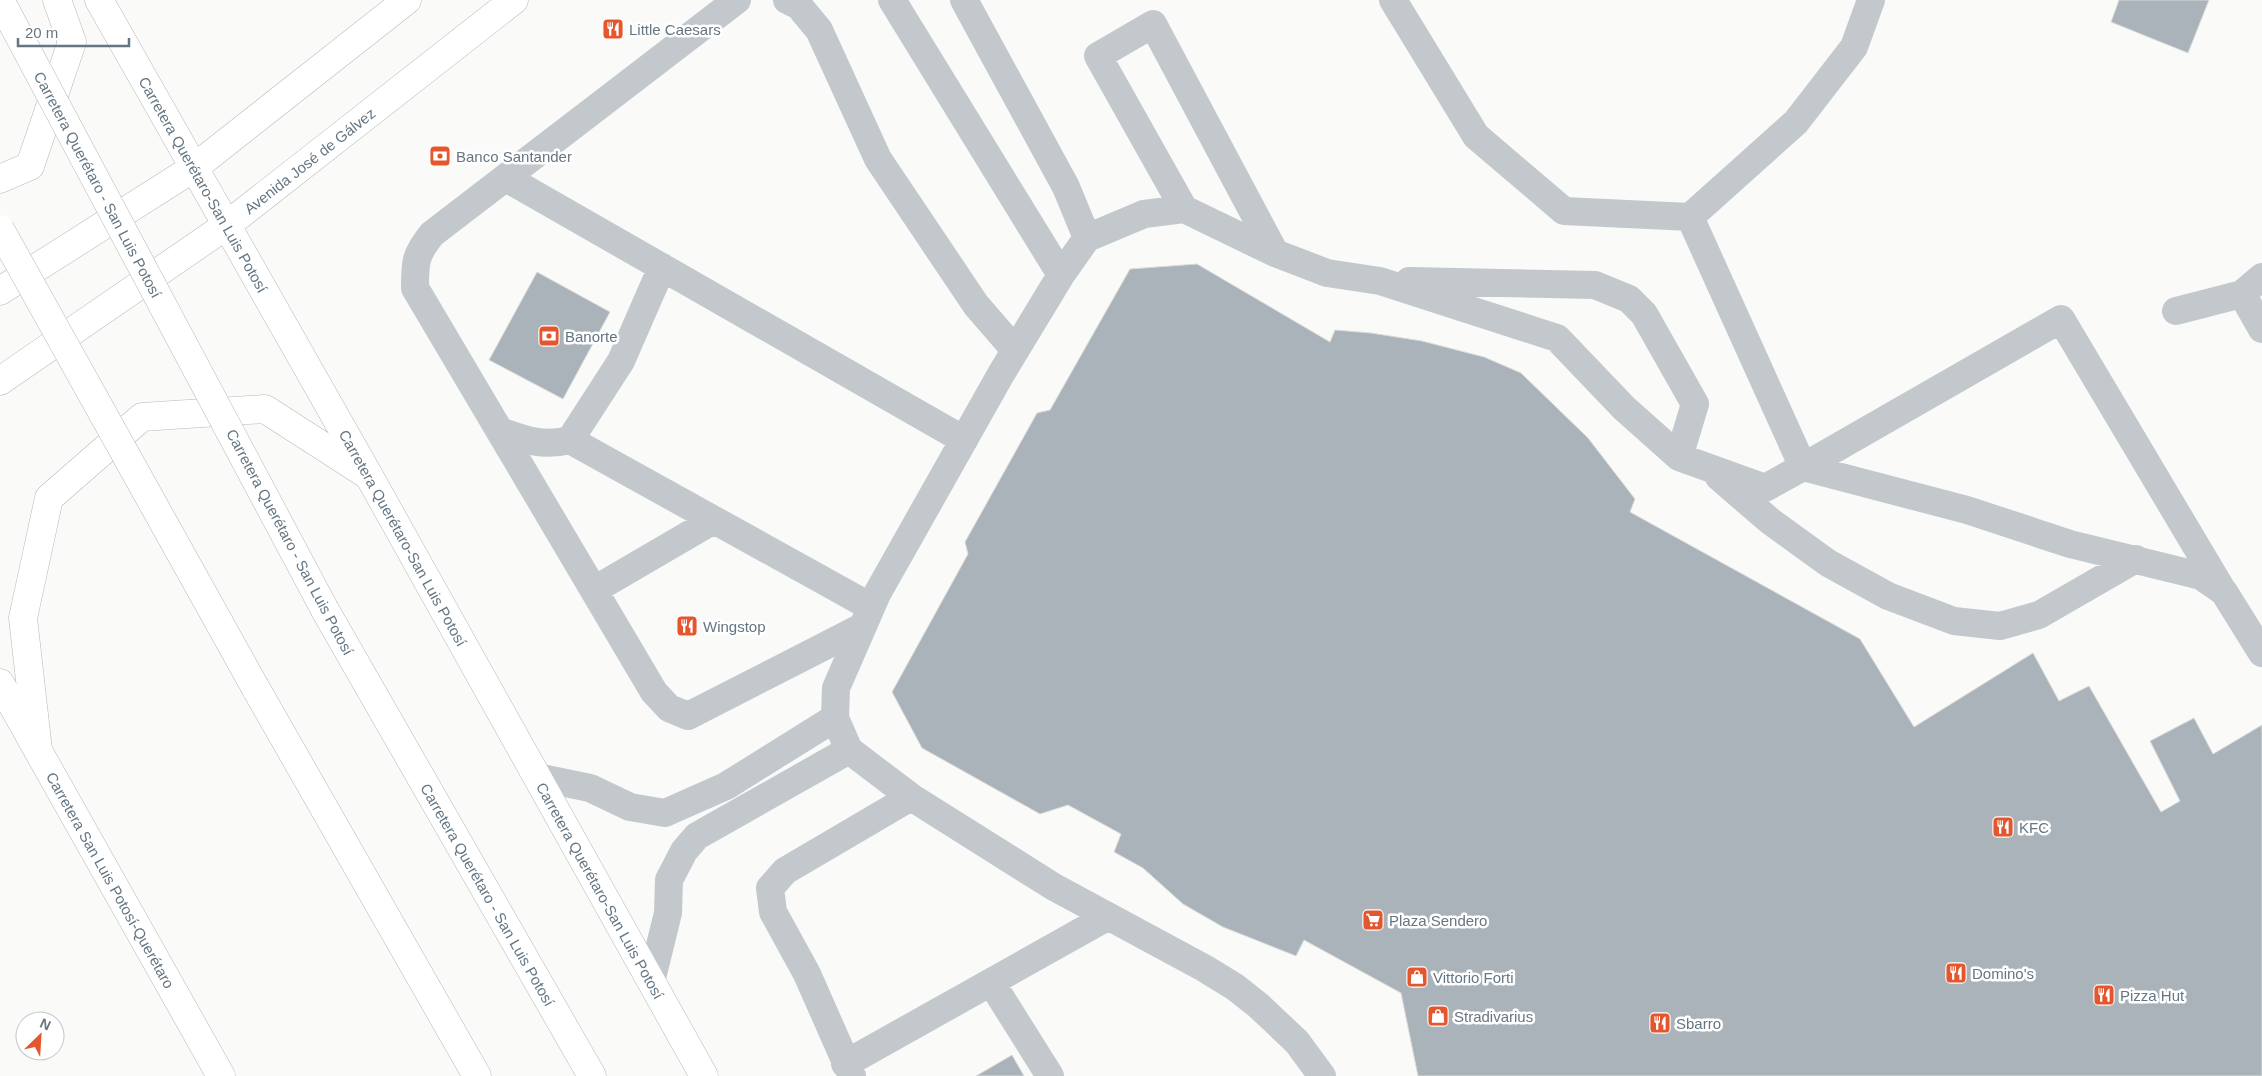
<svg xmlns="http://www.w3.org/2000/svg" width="2262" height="1076" font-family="Helvetica,sans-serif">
<rect width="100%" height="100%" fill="#fafaf8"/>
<path fill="#aab3b9" stroke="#dcdcda" d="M2119,0H2209L2188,53L2111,22Z
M1197,264L1330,342L1335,330L1371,333L1422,341L1484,357L1521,373L1588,438L1635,499L1630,512L1860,639L1914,727L2033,653L2059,701L2089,686L2161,812L2180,801L2150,741L2194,718L2213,754L2262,725V1076H1418L1401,993L1304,940L1296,956L1223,927L1183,904L1143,868L1114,852L1121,834L1068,805L1040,814L922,748L892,692L968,554L965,542L1037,413L1050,410L1130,269Z
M537,272L610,312L563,399L489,360Z
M1012,1055L1024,1076H976Z"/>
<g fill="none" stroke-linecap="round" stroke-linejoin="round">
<g stroke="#b5babe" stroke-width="29">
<g id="major">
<path id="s1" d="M99,0L369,476L704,1076"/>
<path d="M0,179L30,166L72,42L57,0"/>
<path d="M0,291L195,167L407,0"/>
<path id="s2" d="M0,381L227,225L514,0"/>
<path id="s3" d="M0,683L221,1076"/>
<path d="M38,750L23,618L49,498L142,417L265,409L366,474"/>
</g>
</g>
<g stroke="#b4b9bd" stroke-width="29">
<g id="highway">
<path id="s4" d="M325,610L592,1076"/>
<path d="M255,687L477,1076"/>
</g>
</g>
<path stroke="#c3c8cc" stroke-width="28" d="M737,0L432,234C415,255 415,262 415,288L654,692L669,708L688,716L862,627
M787,0L799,6L819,30L878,159L976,305L1015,350
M892,0L1061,275
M964,0L1066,187L1087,238
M1393,0L1476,136L1564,211L1690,217L1796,122L1854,47L1871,0
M506,178L964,440
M1184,209L1098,56L1153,24L1275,253
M1690,217L1803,467L2061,319L2221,588
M1409,281L1595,285L1629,299L1644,314L1695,404L1679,457
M2242,294L2262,329
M2176,311L2242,294L2262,277
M500,431C525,440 543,447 570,440L621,361L662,267
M570,440L871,607
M1719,477L1770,521L1828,563L1888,596L1954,621L2000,626L2039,615L2136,559
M594,590L714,520
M537,777L590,788L630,807L665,813L726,786L835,718
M651,982L668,913L669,880L684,851L697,836L849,750
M991,982L1050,1076
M845,1064L1107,917
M852,1076L807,974L773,912L770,888L785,871L911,797
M1322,1076L1297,1042L1259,1006L1235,987L1204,968L1054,887L911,797L849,750L835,718L836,688L877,594L1001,374L1061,275L1087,238L1144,214L1184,209L1275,253L1327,273L1380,281L1557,338L1624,408L1679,457L1765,488L1803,467L1967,510L2070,544L2201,576L2224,592L2262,653"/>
<use href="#major" stroke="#fff" stroke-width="28"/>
<use href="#highway" stroke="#fff" stroke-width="28"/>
<g stroke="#b4b9bd" stroke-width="29" stroke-linecap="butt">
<g id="highway-bridge">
<path id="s5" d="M0,0L325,610"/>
<path d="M0,229L255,687"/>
</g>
</g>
<use href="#highway-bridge" stroke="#fff" stroke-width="28"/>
</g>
<defs>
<g id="restaurant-square" transform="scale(1.125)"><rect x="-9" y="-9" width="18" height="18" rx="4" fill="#e4572e" stroke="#fff"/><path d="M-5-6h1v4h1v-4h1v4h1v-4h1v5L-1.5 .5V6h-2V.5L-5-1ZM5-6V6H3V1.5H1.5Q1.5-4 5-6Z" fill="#fff"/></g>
<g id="bank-square" transform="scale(1.125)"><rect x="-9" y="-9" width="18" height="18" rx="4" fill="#e4572e" stroke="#fff"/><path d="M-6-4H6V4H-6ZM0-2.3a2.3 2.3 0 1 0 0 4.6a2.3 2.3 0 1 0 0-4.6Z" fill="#fff"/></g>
<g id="supermarket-square" transform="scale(1.125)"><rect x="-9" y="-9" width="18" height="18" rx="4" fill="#e4572e" stroke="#fff"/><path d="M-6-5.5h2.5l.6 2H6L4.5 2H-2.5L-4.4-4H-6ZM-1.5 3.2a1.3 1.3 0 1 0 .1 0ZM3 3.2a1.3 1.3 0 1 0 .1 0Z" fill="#fff"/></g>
<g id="shop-square" transform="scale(1.125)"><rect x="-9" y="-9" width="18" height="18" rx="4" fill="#e4572e" stroke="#fff"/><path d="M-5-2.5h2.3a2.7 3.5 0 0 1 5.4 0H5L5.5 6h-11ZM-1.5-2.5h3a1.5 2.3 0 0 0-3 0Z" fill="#fff"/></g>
</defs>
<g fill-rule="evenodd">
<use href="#restaurant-square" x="613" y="29"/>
<use href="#bank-square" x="440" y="156"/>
<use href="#bank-square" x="549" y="336"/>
<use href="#restaurant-square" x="687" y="626"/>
<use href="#restaurant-square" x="2003" y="827"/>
<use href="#supermarket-square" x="1373" y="920"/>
<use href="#restaurant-square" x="1956" y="973"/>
<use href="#shop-square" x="1417" y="977"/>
<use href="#restaurant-square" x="2104" y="995"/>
<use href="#shop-square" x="1438" y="1016"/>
<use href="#restaurant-square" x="1660" y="1023"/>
</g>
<g text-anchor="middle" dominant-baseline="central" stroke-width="5" stroke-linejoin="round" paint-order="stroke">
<g font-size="15" fill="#657683" stroke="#fff" text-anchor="start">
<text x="629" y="29">Little Caesars</text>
<text x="456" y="156">Banco Santander</text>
<text x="565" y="336">Banorte</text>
<text x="703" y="626">Wingstop</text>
<text x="2019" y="827">KFC</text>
<text x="1389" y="920">Plaza Sendero</text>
<text x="1972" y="973">Domino's</text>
<text x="1433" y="977">Vittorio Forti</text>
<text x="2120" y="995">Pizza Hut</text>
<text x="1454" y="1016">Stradivarius</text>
<text x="1676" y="1023">Sbarro</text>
</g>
<g font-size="15" fill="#657683" stroke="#fff">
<text stroke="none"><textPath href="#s2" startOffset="380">Avenida José de Gálvez</textPath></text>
<text stroke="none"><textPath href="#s5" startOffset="209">Carretera Querétaro - San Luis Potosí</textPath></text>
<text stroke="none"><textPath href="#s1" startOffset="212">Carretera Querétaro-San Luis Potosí</textPath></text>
<text stroke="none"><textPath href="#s1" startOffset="618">Carretera Querétaro-San Luis Potosí</textPath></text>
<text transform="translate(290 542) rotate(62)">Carretera Querétaro - San Luis Potosí</text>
<text stroke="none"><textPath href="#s3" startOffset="226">Carretera San Luis Potosí-Querétaro</textPath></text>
<text stroke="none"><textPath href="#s1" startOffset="1022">Carretera Querétaro-San Luis Potosí</textPath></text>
<text stroke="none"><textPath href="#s4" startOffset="328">Carretera Querétaro - San Luis Potosí</textPath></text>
</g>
</g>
<g transform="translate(40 1036) rotate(25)"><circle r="24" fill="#ffffff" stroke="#c1c8cd"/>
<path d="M0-4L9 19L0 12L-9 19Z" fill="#e4572e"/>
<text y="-8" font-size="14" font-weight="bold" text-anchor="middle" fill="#657683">N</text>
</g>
<path d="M18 38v8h111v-8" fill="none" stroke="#657683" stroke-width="2.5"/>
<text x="25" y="38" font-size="15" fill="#657683" stroke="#ffffff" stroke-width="4" paint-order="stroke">20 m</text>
</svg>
